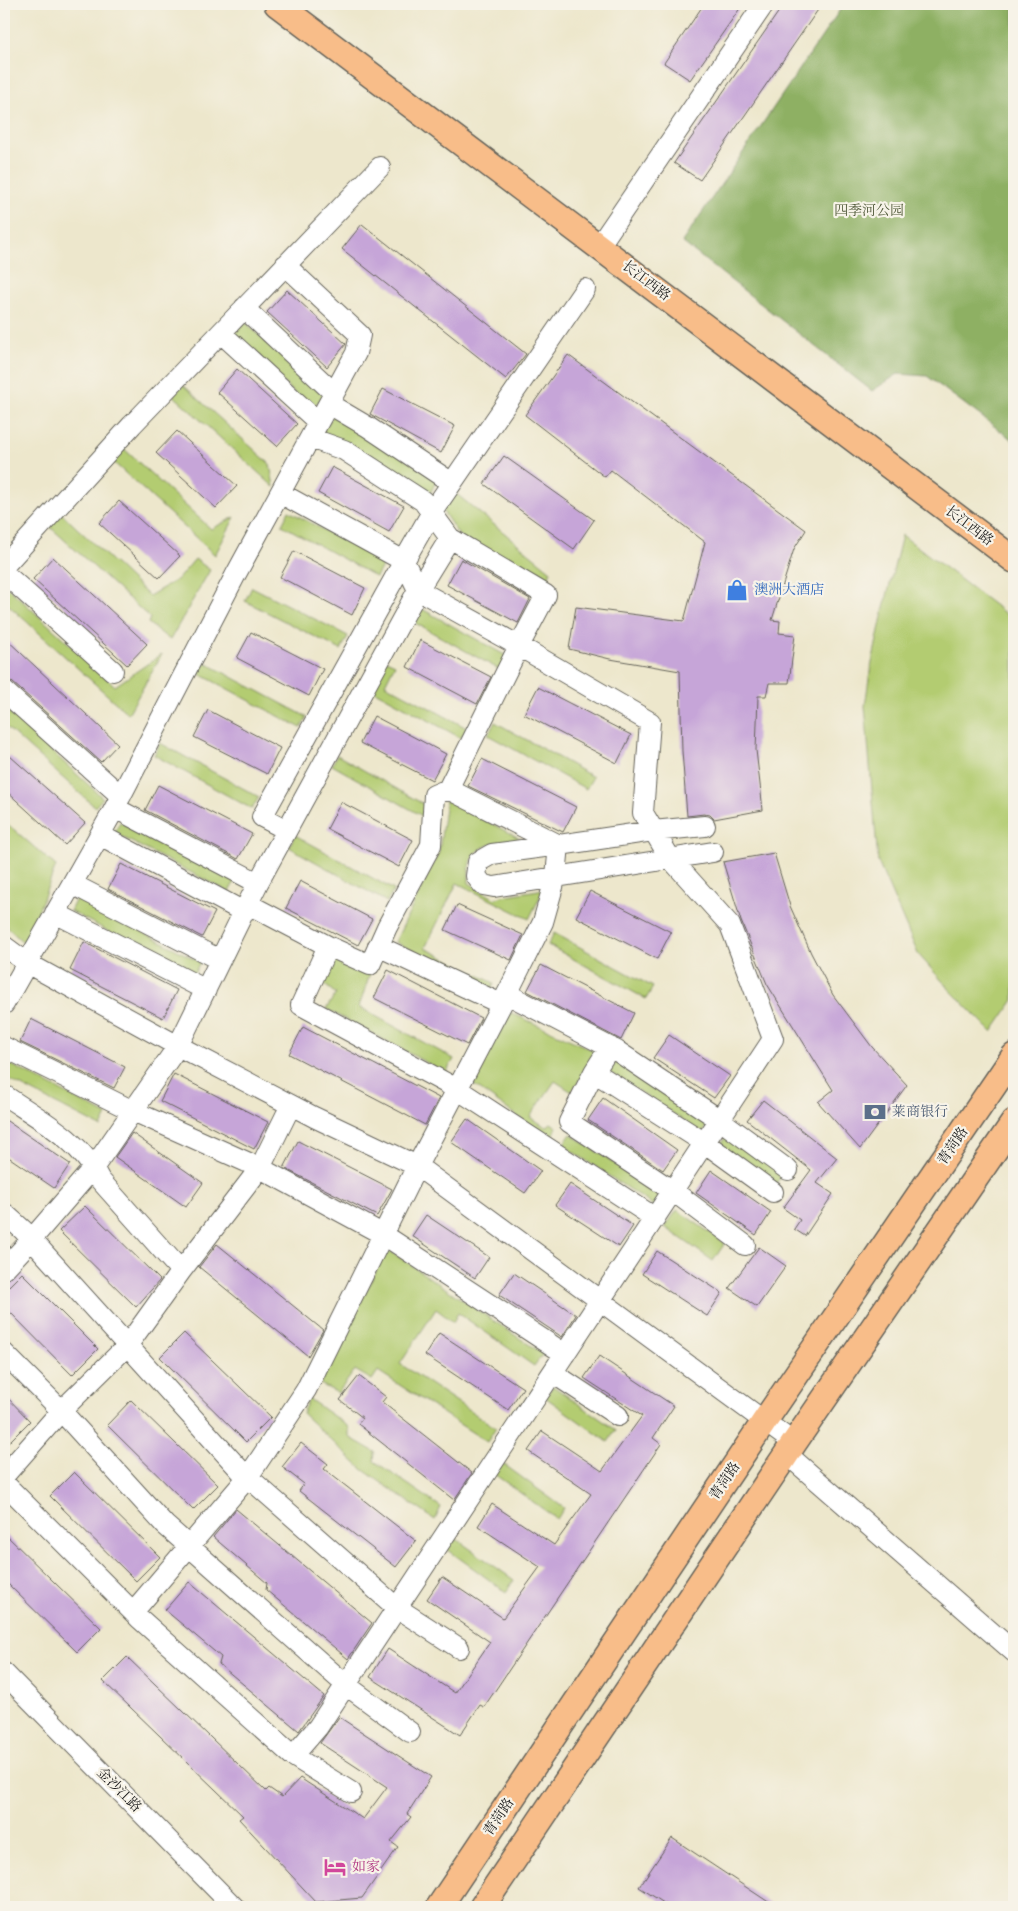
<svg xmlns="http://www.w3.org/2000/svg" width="1018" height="1911" font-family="'Old Standard TT','Noto Serif SC',serif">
<rect width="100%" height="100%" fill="#f7f3e8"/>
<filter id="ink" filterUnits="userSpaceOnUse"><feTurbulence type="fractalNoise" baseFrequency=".02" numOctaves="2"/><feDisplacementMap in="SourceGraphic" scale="10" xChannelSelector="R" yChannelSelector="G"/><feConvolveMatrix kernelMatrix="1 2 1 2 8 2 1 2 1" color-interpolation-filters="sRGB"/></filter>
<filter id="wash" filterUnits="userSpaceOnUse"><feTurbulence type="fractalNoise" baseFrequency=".0096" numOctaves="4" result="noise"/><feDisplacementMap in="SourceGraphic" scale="20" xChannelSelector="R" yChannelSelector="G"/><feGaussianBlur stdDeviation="1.12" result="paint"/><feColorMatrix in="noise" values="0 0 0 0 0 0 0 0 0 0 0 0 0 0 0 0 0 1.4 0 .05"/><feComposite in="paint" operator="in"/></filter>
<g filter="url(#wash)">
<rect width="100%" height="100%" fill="#ede7cc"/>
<path fill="#b3cc71" stroke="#687446" d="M245,322L324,395L312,409L232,336Z
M183,385L270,464L274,487L173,395Z
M334,414L437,479L428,498L322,432Z
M122,447L211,529L235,517L215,555L111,460Z
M454,492L551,571L545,587L460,537L442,510Z
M289,511L384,563L376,577L282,525Z
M60,512L149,596L178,579L195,559L210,570L170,640L148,623L150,618L48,525Z
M902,535L1014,620V1000L992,1032L952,992L918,954L878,862L865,706L870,672L883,612Z
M6,586L115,686L162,654L128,714L4,601V588Z
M252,587L348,636L341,650L245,601Z
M415,605L510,658L502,671L408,619Z
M386,660L395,664L385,684L467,728L461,738L371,689Z
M202,661L307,717L301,728L196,672Z
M4,708L103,798L95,807L4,725Z
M495,722L593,777L586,789L488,735Z
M160,743L259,797L252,809L154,755Z
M337,755L425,805L424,817L332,765Z
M446,800L521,839C501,842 478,842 470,863C468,869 469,877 469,883L495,899L502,896L544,889L529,919L457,883L425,948L494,983L491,990L395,942L439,852Z
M4,821L56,866L25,944L4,924Z
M120,822L235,881L229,892L114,833Z
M295,835L394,890L387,902L289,847Z
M77,897L200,962L193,976L70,911Z
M554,933L653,987L646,999L548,945Z
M338,958L370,974L359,1007L454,1059L446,1073L326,1009L336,994L320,981Z
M507,1011L597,1052L572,1092L555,1081L530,1117L546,1127L551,1123L557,1127L550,1140L471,1083Z
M616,1060L710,1121L703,1133L609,1072Z
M4,1061L107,1115L101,1127L4,1077Z
M571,1134L664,1197L657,1208L563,1145Z
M727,1135L783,1174L775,1185L719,1147Z
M677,1210L725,1243L713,1261L665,1227Z
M387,1249L543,1354L534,1366L458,1313L453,1322L436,1309L400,1364L496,1428L487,1442L378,1371L372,1380L355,1370L338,1393L320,1384Z
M553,1386L616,1430L608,1442L545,1397Z
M309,1399L349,1427V1437L375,1452L374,1461L441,1507L435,1520L362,1469L302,1413Z
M502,1463L564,1508L557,1519L494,1474Z
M452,1536L514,1580L506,1592L444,1547Z"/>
<path fill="#8eb063" stroke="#556640" d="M844,4H1014V441L927,376L898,374L872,391L682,242Z"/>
<g id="blocks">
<path fill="#c6a5d8" d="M704,4H743L690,80L664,63Z
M784,4H822L700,180L674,163Z
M362,224L526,354L506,379L342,249Z
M287,290L346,344L327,367L267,312Z
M568,355L806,530L794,549L772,620L780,621L779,633L795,635L789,683H769L766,696H758L756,750L763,810L714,819L710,815L704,814L687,816L682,751L680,671L610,659L569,649L576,607L684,621L705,542L611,470L605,477L525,415Z
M237,369L297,424L277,446L217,392Z
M383,389L455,426L441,453L370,414Z
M177,431L237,486L216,508L156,453Z
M504,456L594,520L574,549L484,484Z
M332,467L404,506L389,532L318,493Z
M119,501L180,556L159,578L99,523Z
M294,551L365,588L352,615L280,577Z
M53,557L147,644L127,665L33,579Z
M461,559L530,599L518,623L447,585Z
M251,632L323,669L309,696L237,658Z
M4,637L118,744L101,762L12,682L4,677Z
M420,640L491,677L477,704L407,667Z
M538,687L631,735L617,763L524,714Z
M208,710L280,748L267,774L194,737Z
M374,716L446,754L432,780L360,743Z
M10,756L85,823L65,845L4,789V762Z
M482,759L576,807L563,832L468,786Z
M158,785L252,834L238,859L145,810Z
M341,802L413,840L399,867L327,829Z
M774,853L790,906L811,953L833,995L872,1047L907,1085L860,1149L818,1102L833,1090L767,984L741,921L723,862Z
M121,864L215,912L202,937L108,889Z
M300,881L372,919L358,945L286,908Z
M590,891L671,932L657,959L576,917Z
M457,905L523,935L511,960L445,930Z
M84,942L177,990L163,1018L70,970Z
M541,965L634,1013L621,1040L527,991Z
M388,970L481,1018L467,1045L374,998Z
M31,1019L125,1067L114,1088L20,1042Z
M303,1027L439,1098L425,1125L289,1054Z
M669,1035L730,1076L714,1098L653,1058Z
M174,1074L268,1122L254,1149L160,1101Z
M603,1098L677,1150L663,1170L588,1120Z
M763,1100L837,1158L817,1183L833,1194L805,1236L794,1229L800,1220L783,1208L811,1170L747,1120Z
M4,1119L70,1164L54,1188L4,1154Z
M467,1119L541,1171L525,1193L451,1142Z
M132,1133L203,1183L186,1207L115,1157Z
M298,1141L392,1189L377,1216L284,1168Z
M711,1170L771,1212L756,1235L696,1193Z
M570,1184L633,1226L619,1247L555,1205Z
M85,1206L160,1280L136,1307L59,1231Z
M426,1215L489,1257L475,1278L412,1236Z
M217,1244L323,1330L308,1356L199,1267Z
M759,1247L786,1266L757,1307L729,1288Z
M657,1251L722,1293L707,1316L642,1274Z
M22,1273L98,1349L72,1375L4,1306V1291Z
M514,1273L576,1315L562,1337L499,1295Z
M184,1333L271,1417L246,1442L160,1357Z
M439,1333L523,1388L508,1410L425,1355Z
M599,1356L674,1406L653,1438L661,1444L484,1707L480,1705L460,1735L370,1677L388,1649L455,1693L490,1642L427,1599L442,1577L503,1618L540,1567L478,1526L492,1504L554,1545L591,1494L528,1451L542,1431L602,1471L642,1416L584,1378Z
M359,1376L386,1397L382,1402L472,1473L454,1500L358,1424L363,1418L340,1400Z
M4,1394L30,1421L4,1447Z
M131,1400L218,1485L193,1510L107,1425Z
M301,1443L328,1464L324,1469L416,1541L396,1567L299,1491L304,1484L282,1467Z
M74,1472L160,1557L136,1581L50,1496Z
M236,1509L372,1623L348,1659L266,1590L267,1583L213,1537Z
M4,1533L101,1628L77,1652L4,1580Z
M189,1582L324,1696L299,1731L219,1664L221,1657L165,1610Z
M127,1657L266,1791L269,1788L282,1797L300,1778L363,1819L387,1787L320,1743L339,1717L431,1777L407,1814L411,1817L391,1842L398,1847L362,1898L316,1902L239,1819L243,1816L103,1681Z
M672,1838L776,1907H670L639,1887Z"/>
</g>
</g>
<g filter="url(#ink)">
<use href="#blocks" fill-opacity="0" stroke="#65635a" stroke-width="1"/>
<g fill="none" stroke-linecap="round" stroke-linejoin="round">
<g stroke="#65635a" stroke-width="22">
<path id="minor" d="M599,246L764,4
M244,308L334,393
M221,333L318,422
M329,404L368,427L452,483
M280,493L404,561L432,512L585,289
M450,538L418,590L519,646L448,789L559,845L653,831L705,826
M4,566L132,425L380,167
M4,573L113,671
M4,691L121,796
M115,808L258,883
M100,835L244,912
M72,884L220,960
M248,904L328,946L370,965L387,927L431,845L434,795L448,789
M55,913L206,990
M4,946L27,963L178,1046L314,1117L417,1166L794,1443
M328,946L301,1005L457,1089L655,1218
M378,946L501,1004
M507,994L617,1051L720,1120L788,1170
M4,1004L111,815L236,574L356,353L360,335L285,265
M4,1047L133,1111L260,1168L384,1235L565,1354
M610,1047L594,1072L705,1143L773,1192
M594,1072L569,1122L673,1191L745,1245
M4,1095C39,1119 81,1140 100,1180L181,1271L127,1346L61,1411L4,1476
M4,1213L23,1230L241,1471L397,1608L459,1648
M4,1269L31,1240L94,1167L178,1046L258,883L418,590L404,561L262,817L287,830
M181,1271L260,1168L291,1105
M4,1353L53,1402L165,1525L346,1685L410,1732
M553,1373L618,1416
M788,1455L1014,1652
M4,1483L139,1618L293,1756L351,1792
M133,1612L248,1477L306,1390L417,1166L509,990L543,922L556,876L559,845L492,854L478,862L476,876L483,885L494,887L713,852
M4,1673L234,1907
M293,1756L318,1727L773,1039L730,925L670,858L643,813L650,722L519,646L546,595L450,538L423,501L344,450L310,438"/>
</g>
<g stroke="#65635a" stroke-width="28">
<path id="major" d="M277,4L1014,560
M439,1907L764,1422L1014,1056
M482,1907L794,1443L1014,1122"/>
</g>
<use href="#minor" stroke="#fff" stroke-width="20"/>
<use href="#major" stroke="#f8bd89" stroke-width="25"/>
</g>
</g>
<defs>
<g id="shop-bare" transform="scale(1.725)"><path d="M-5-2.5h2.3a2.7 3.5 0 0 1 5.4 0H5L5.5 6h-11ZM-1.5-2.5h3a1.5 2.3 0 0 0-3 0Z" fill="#3f7fe0" stroke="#f7f3e8" stroke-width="2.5" paint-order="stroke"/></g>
<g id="bank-bare" transform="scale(1.725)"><path d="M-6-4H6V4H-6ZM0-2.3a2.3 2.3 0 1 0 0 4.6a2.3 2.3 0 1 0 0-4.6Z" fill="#5c6f8a" stroke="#f7f3e8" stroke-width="2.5" paint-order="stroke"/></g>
<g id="hotel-bare" transform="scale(1.725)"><path d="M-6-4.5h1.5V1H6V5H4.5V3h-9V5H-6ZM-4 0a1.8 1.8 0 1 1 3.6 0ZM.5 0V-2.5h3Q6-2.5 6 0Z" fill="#d1479c" stroke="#f7f3e8" stroke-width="2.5" paint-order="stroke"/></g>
</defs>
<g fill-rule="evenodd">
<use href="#shop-bare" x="737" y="590"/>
<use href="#bank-bare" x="875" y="1112"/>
<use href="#hotel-bare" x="335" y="1867"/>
</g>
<g text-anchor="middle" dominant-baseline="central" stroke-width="4.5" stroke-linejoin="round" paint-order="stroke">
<g font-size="14" fill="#515a3a" stroke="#f7f3e8">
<text x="869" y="211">四季河公园</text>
</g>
<g font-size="14" fill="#1c1c1c" stroke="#f7f3e8">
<text transform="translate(646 281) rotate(37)">长江西路</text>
<text transform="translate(969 526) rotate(37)">长江西路</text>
<text transform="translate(953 1146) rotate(-56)">青菏路</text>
<text transform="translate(725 1481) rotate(-56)">青菏路</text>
<text transform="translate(119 1790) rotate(45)">金沙江路</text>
<text transform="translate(499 1817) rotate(-56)">青菏路</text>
</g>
<g font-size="14" fill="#366cbe" stroke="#f7f3e8" text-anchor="start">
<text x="754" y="590">澳洲大酒店</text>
</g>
<g font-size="14" fill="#4e5e75" stroke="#f7f3e8" text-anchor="start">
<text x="892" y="1112">莱商银行</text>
</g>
<g font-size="14" fill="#b23c85" stroke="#f7f3e8" text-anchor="start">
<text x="352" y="1867">如家</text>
</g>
</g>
<rect width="1018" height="1911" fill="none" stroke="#f7f3e8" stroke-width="20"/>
</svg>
